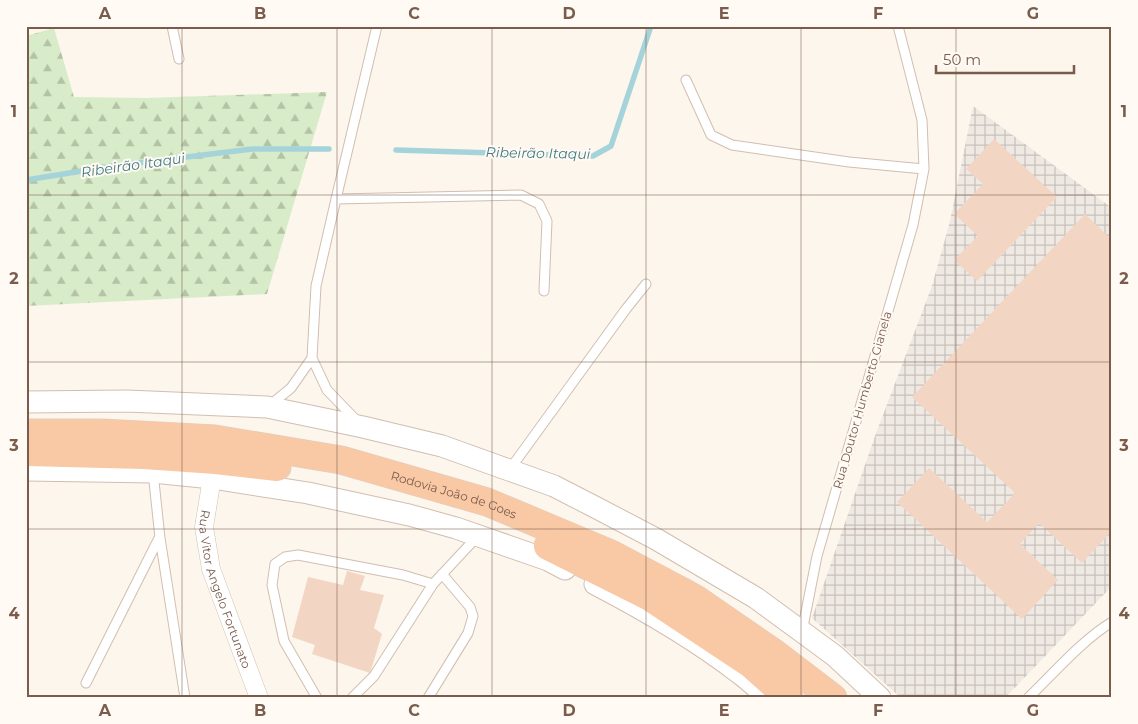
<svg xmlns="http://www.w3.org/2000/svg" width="1138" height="724" font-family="Montserrat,sans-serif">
<defs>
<pattern id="industrial-grid" width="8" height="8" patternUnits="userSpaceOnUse" patternTransform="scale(1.25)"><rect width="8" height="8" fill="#efe9e4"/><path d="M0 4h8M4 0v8" fill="none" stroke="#c7c0bb"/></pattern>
<pattern id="forest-firs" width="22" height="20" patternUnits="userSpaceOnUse" patternTransform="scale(1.25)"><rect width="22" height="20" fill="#d8ecc9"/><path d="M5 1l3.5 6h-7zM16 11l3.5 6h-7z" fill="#b4c2a5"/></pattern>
</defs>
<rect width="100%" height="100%" fill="#fdf6ec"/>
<path fill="url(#industrial-grid)" d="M973,106L1112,208V586L1005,698H901L812,618L875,436L932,286L950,221Z"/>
<path fill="url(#forest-firs)" d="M54,28L74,97L146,98L327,92L267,294L26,306V36Z"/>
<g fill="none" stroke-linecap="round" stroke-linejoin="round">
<path stroke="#a5d3da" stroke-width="5.5" d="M396,150L593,156L611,146L651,26
M26,180L113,166L252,149H329"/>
</g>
<path fill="#f3d5c3" d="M994,139L1057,197L977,281L954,260L978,236L954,214L983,184L966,169Z
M1085,214L1112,240V531L1082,563L1039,523L1020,544L1058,580L1022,619L897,502L929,468L987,522L1015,493L912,397Z
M347,571L365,576L360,590L384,595L374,628L382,634L370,673L312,654L315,645L292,637L308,577L343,585Z"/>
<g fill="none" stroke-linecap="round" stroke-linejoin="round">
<g stroke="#d1beb0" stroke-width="11">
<path id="service" d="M172,26L179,59
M686,80L711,135L732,145L849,162L924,169
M336,199L521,195L539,204L547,221L544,291
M269,406L291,388L312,358
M357,421L327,390L312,358L316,286L336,199L377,26
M510,469L626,309L646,284
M153,472L160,538L185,698
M802,632L817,556L913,225L924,169L922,120L898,26
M86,683L159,538
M317,698L284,641L272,585L275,564L285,557L298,555L403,575L433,584
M352,698L374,676L433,584L474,540
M428,698L468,633L473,616L470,607L442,574
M1028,698C1053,674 1082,640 1112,622"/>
</g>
<g stroke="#d1beb0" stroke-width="19">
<g id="minor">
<path id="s1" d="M212,478L204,527L211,569L259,698"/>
</g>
</g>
<g stroke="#d1beb0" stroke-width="23">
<path id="tertiary" d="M26,402L127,401L267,407L363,427L442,446L509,470L554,486L593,506L656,539L756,598L835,656L880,698
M26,470L153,472L212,478L308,493L409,515L456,528L548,560L565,569
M595,584C643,609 695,639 739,673C749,680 758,689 768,698"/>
</g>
<g stroke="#dad1cd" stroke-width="29">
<g id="trunk">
<path id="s2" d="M26,433H102L215,439L341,460L487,502L611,554L681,591L697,600L774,653L833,698"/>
<path d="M26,452L144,455L216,460L277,467"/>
<path d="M548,546L650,597L751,664L789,698"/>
</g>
</g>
<use href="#service" stroke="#fff" stroke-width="9"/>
<use href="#minor" stroke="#fff" stroke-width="18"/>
<use href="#tertiary" stroke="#fff" stroke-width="21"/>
<use href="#trunk" stroke="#f9c8a4" stroke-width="28"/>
</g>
<path fill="none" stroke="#7a5c4d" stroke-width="1" stroke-opacity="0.55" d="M182,26V698M337,26V698M492,26V698M646,26V698M801,26V698M956,26V698M26,195H1112M26,362H1112M26,529H1112"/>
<g text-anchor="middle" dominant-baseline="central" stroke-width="4" stroke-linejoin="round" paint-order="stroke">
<g font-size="12" fill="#7a5c4d" stroke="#fffaf3">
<text transform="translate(862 400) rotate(-74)">Rua Doutor Humberto Gianela</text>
<text stroke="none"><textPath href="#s2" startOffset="435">Rodovia João de Goes</textPath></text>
<text stroke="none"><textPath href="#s1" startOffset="115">Rua Vitor Angelo Fortunato</textPath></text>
</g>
<g font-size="14" font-style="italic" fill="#437c86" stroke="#fffaf3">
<text transform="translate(538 153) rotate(1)">Ribeirão Itaqui</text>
<text transform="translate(133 165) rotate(-8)">Ribeirão Itaqui</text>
</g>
</g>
<rect width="1138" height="724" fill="none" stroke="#fffaf3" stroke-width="55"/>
<path d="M936 65v8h138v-8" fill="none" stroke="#7a5c4d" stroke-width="2.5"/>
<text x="943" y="65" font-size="15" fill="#7a5c4d" stroke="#fffaf3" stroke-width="4" paint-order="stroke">50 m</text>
<rect x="28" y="28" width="1082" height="668" fill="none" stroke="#7a5c4d" stroke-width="2"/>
<g font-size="16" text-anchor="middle" font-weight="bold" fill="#7a5c4d">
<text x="105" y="19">A</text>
<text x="260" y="19">B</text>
<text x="414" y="19">C</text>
<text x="569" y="19">D</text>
<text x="724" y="19">E</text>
<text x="878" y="19">F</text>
<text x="1033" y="19">G</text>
<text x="14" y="117">1</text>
<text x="1124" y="117">1</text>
<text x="14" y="284">2</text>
<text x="1124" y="284">2</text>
<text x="14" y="451">3</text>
<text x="1124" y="451">3</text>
<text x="14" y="619">4</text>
<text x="1124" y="619">4</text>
<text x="105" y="716">A</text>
<text x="260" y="716">B</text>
<text x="414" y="716">C</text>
<text x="569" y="716">D</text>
<text x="724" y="716">E</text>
<text x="878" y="716">F</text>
<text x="1033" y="716">G</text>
</g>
</svg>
